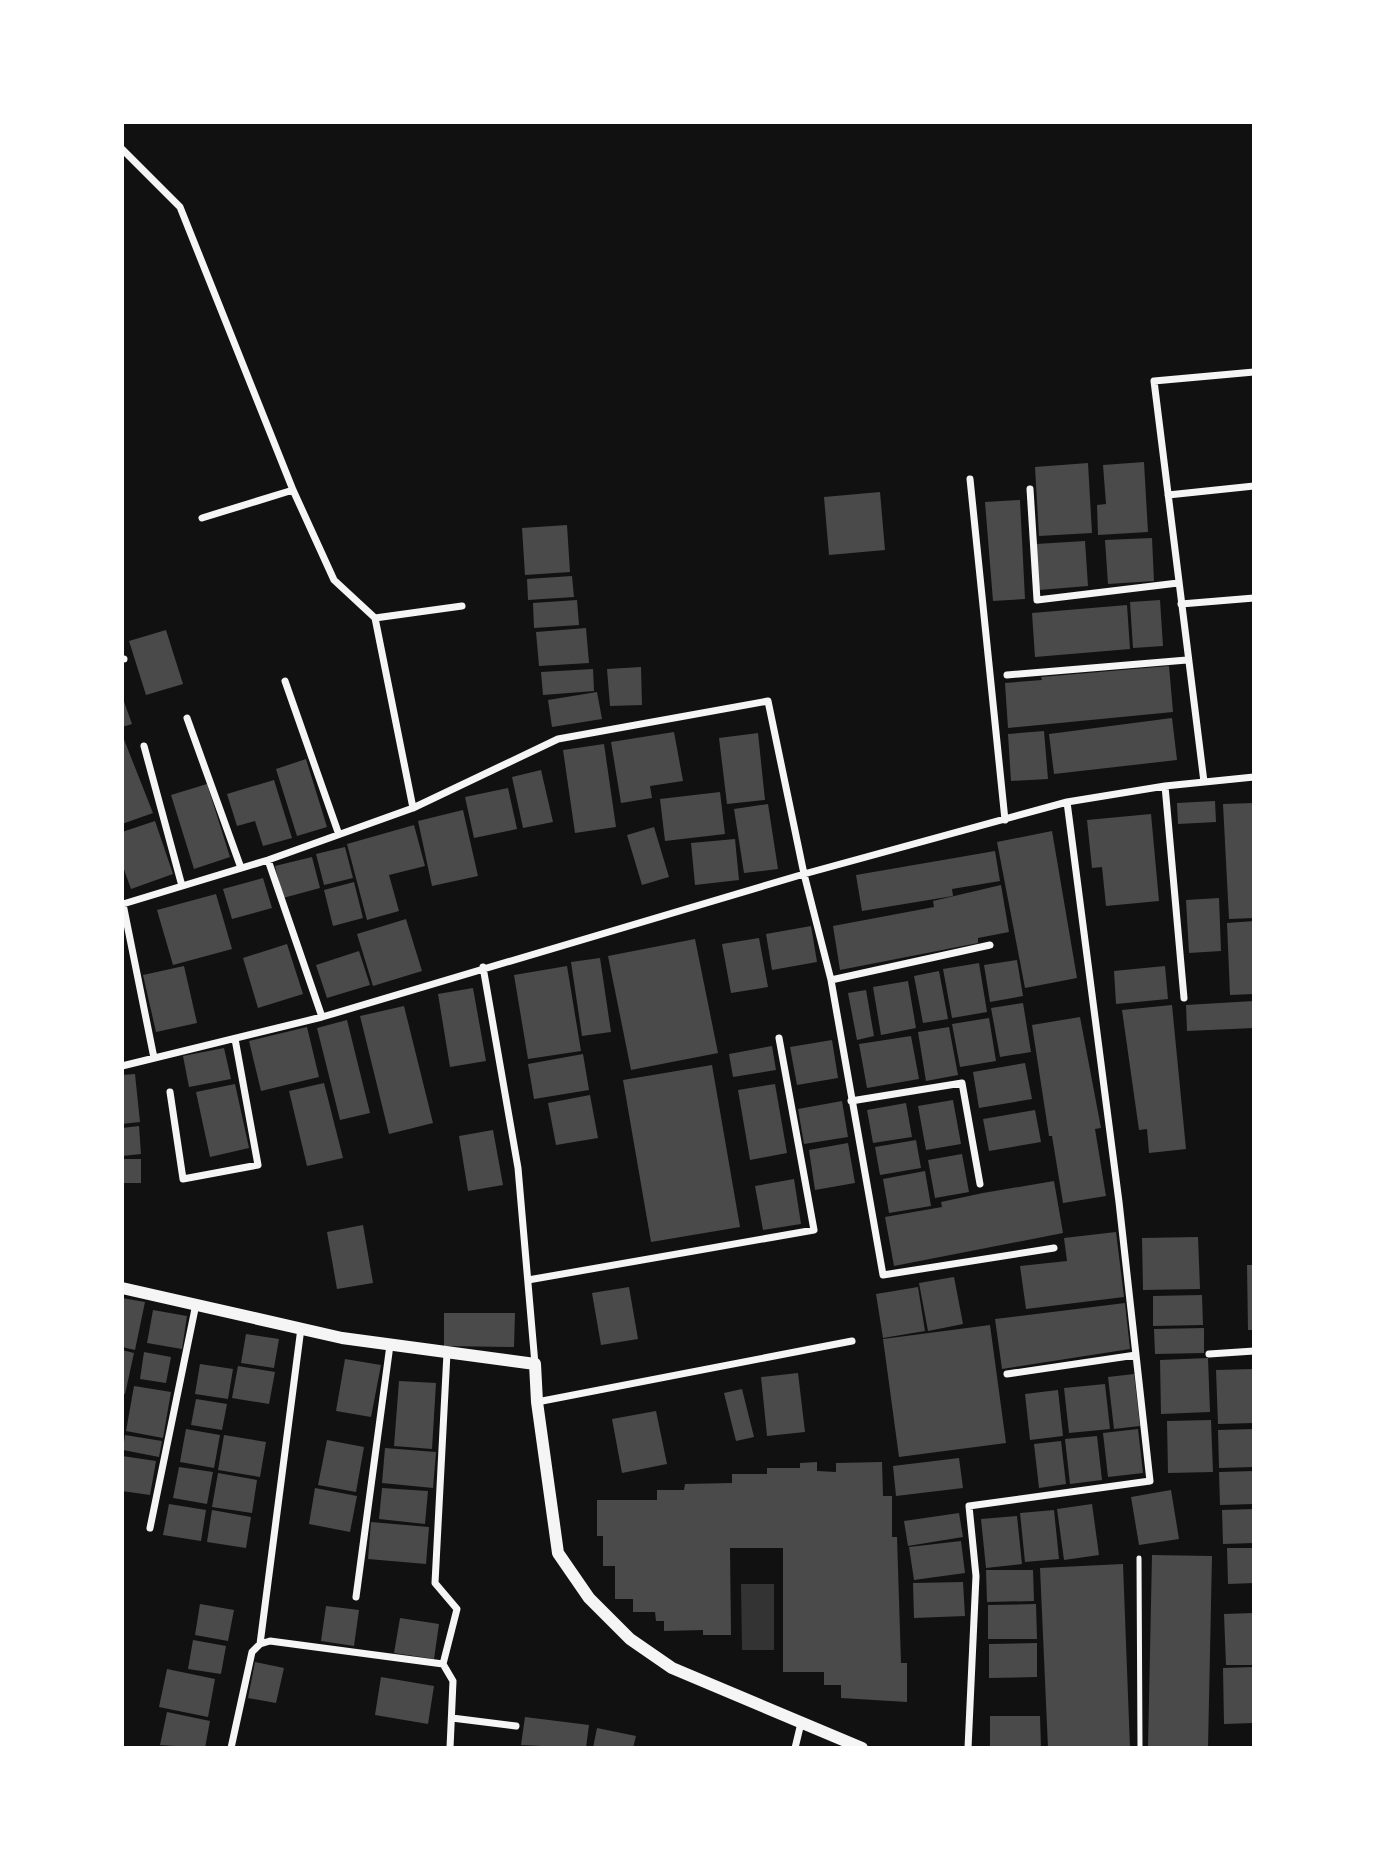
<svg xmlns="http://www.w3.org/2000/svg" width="1376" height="1870" font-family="'Varela Round',sans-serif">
<rect width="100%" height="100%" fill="#111"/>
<path fill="#333" d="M741,1584H774V1650H742Z"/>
<path fill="#4a4a4a" d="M1144,462L1148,532L1098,535L1097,505L1106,504L1103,465Z
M1088,463L1092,533L1039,536L1035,467Z
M880,492L885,550L829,555L824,497Z
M1020,500L1025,599L993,601L985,502Z
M567,525L570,572L525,575L522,528Z
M1152,538L1154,581L1108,584L1105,540Z
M1085,541L1088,586L1039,590L1036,544Z
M572,576L574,597L528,600L527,579Z
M577,600L579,625L534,628L533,603Z
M1160,600L1163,646L1133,648L1130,602Z
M1127,605L1130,649L1035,657L1032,613Z
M586,628L589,663L539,666L536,632Z
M166,630L183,684L146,695L129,641Z
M1169,666L1173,712L1008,728L1005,683L1042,680L1041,677Z
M641,667L642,705L610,706L607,669Z
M593,669L594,691L543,695L541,672Z
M597,692L602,719L552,727L548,700Z
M122,696L132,724L122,727Z
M1172,718L1177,760L1054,774L1049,734Z
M1044,731L1048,779L1011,781L1008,734Z
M674,732L683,781L650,786L652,798L621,803L611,742Z
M758,733L765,800L727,804L719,738Z
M123,737L153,813L122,824V737Z
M604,744L616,827L575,833L563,750Z
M306,759L327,827L297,836L276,769Z
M541,770L553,822L523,828L512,777Z
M274,780L292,838L263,846L255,821L237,826L227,794Z
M207,784L230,857L194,869L171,795Z
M508,788L517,829L474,838L465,797Z
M720,792L725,834L665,841L660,799Z
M1215,801L1216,822L1178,824L1177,803Z
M1254,803V918L1229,919L1223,804Z
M768,804L778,869L744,873L734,809Z
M463,810L478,876L432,886L418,821Z
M1151,814L1159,901L1106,906L1102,867L1092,868L1087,820Z
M155,821L173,874L131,889L122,864V832Z
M414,825L425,866L389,875L399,911L367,920L347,844Z
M654,827L669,877L642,885L627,835Z
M1052,831L1077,978L1025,988L997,842Z
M735,839L739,880L695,885L691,843Z
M345,847L353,878L324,885L316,854Z
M995,851L1000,881L952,889L953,896L862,911L856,875Z
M312,857L320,888L283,898L275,866Z
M263,878L272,908L232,919L223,889Z
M354,882L363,918L333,926L324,890Z
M1001,885L1009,932L978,938V943L840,970L833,926L934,907L933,901Z
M216,894L232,949L173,965L157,910Z
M1219,898L1221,951L1189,953L1186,900Z
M406,919L422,971L373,986L357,934Z
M1254,921V994L1230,995L1227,923Z
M811,926L817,962L772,970L766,934Z
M759,938L768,987L731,993L722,944Z
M695,939L718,1053L631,1070L608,956Z
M287,944L303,994L258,1008L243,958Z
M359,951L370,985L327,998L316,965Z
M600,958L611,1032L582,1036L571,962Z
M1017,960L1023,996L990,1002L984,965Z
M979,963L987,1012L952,1018L943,969Z
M184,966L197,1023L156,1032L143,975Z
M567,966L581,1051L528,1059L514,975Z
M1165,966L1168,999L1116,1004L1114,971Z
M939,971L948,1019L923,1023L914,976Z
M908,981L916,1028L881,1035L873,987Z
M473,988L486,1061L450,1067L438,994Z
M866,990L874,1036L857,1040L848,993Z
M1254,1001V1028L1187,1031L1186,1005Z
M1023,1003L1031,1052L1000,1057L991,1008Z
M1172,1005L1186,1149L1149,1153L1147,1129L1139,1130L1122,1010Z
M404,1006L433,1123L389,1134L360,1016Z
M1080,1017L1101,1128L1095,1129L1106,1196L1063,1203L1052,1136H1049L1032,1025Z
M989,1018L996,1061L960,1067L952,1024Z
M347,1020L370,1113L340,1120L317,1028Z
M307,1027L319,1077L261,1091L249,1041Z
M949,1027L958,1075L926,1081L918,1032Z
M911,1036L919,1079L867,1088L859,1044Z
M832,1040L838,1078L797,1085L790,1047Z
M772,1046L776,1070L733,1077L729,1054Z
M224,1048L231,1079L189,1087L183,1056Z
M583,1054L589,1090L534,1099L528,1064Z
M1025,1063L1032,1099L979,1108L973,1072Z
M712,1065L740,1227L651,1242L623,1080Z
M135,1074L140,1122L122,1124V1075Z
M324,1083L343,1158L307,1166L289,1091Z
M235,1084L249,1148L210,1157L196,1092Z
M775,1084L787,1153L750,1160L738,1090Z
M590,1095L598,1138L556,1145L548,1103Z
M953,1100L961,1144L926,1150L918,1106Z
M842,1101L848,1137L804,1144L798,1109Z
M906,1103L912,1137L873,1143L867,1110Z
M1035,1110L1041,1142L989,1151L983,1119Z
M139,1126L141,1154L122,1156V1128Z
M493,1130L503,1185L468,1191L459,1136Z
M916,1140L921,1168L880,1175L875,1147Z
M848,1143L855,1183L815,1190L809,1150Z
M962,1154L969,1192L935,1198L928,1160Z
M122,1159H141V1183H122Z
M925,1171L931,1206L889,1213L883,1179Z
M794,1179L801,1224L763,1230L755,1186Z
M1054,1181L1063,1233L894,1266L885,1217L942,1207L941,1202L983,1193Z
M363,1225L373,1283L337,1289L327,1232Z
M1116,1232L1124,1297L1026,1309L1020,1266L1067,1261L1064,1238Z
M1198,1237L1200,1289L1143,1290L1142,1238Z
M1247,1265H1254V1330H1248Z
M954,1277L963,1324L928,1331L919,1283Z
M629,1287L638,1339L601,1345L592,1293Z
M918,1287L925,1331L883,1338L876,1294Z
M1202,1295L1203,1325L1153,1326V1296Z
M122,1298L145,1302L135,1350L122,1347Z
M1125,1303L1130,1349L1002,1369L995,1319Z
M153,1310L187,1316L182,1349L147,1343Z
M444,1313H515L514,1347L444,1346Z
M990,1325L1006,1443L899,1457L883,1339Z
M1204,1328V1353L1155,1354L1154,1329Z
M246,1334L279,1339L274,1368L241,1363Z
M122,1350L134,1353L125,1394H122Z
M144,1352L171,1357L166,1383L140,1379Z
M1208,1358L1210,1412L1161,1414L1160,1360Z
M345,1359L381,1365L371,1417L336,1411Z
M200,1364L233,1369L228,1399L195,1394Z
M238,1366L275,1372L269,1404L232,1398Z
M1254,1369V1423L1218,1424L1216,1370Z
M798,1373L805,1432L767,1436L761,1377Z
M1134,1374L1140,1426L1114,1429L1108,1377Z
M399,1381L436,1383L432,1449L394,1446Z
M1105,1384L1110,1429L1069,1433L1064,1388Z
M134,1386L171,1392L163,1438L126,1431Z
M742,1389L754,1437L736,1441L724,1393Z
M1058,1390L1063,1436L1030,1440L1025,1394Z
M196,1399L227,1404L222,1430L191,1425Z
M656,1411L667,1464L622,1473L612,1419Z
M1211,1420L1213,1472L1168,1473L1167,1421Z
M186,1429L220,1435L214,1468L180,1462Z
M1138,1429L1143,1473L1108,1477L1103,1433Z
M1254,1429V1467L1219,1468L1218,1430Z
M125,1435L162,1441L159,1457L123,1450Z
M224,1435L266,1442L260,1477L218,1470Z
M1097,1436L1102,1480L1070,1484L1065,1439Z
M327,1440L364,1447L356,1492L318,1485Z
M1061,1441L1066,1484L1039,1488L1034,1444Z
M385,1448L436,1452L433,1488L382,1483Z
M122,1456L156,1461L150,1495L122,1491Z
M959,1458L963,1488L896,1496L893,1466Z
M817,1462V1471L836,1472V1463L882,1462L883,1496H892V1537H897L901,1663H907V1702L841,1698V1685H824V1672H783V1548H730L731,1635H703V1630L664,1631V1621H656L655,1612H633V1599H615V1566H603V1536H597V1500H657V1490H684L685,1484L732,1483V1474H767V1468H800V1463Z
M179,1467L213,1472L207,1504L173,1498Z
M1254,1471V1504L1220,1505L1219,1472Z
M218,1473L257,1480L252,1513L212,1507Z
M315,1488L357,1496L350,1532L309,1524Z
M382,1488L428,1491L425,1524L379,1519Z
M1171,1490L1179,1539L1139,1545L1131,1497Z
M169,1504L206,1510L201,1541L163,1535Z
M1092,1504L1099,1555L1064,1560L1057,1509Z
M1254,1509V1543L1223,1544L1222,1510Z
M212,1510L251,1517L246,1548L207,1542Z
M1054,1510L1059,1559L1025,1562L1020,1513Z
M959,1513L963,1537L908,1546L904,1521Z
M1017,1516L1022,1564L986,1568L981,1519Z
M371,1522L429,1527L426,1564L368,1559Z
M961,1541L965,1573L914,1580L909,1547Z
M1227,1548H1254V1583L1228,1584Z
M1152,1555L1212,1556L1208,1748H1148Z
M1123,1564L1130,1748H1048L1040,1568Z
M986,1570H1033L1034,1601L987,1602Z
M963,1582L965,1616L914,1618L913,1583Z
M200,1604L234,1610L228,1641L195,1635Z
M1036,1604L1037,1639H988V1605Z
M326,1606L359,1610L354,1646L321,1641Z
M1254,1613V1665H1226L1224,1614Z
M400,1618L439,1624L434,1659L394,1653Z
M193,1640L226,1646L221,1674L188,1669Z
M1037,1643V1677L989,1678V1644Z
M255,1662L284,1668L276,1703L248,1698Z
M1254,1667V1723L1224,1724L1223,1668Z
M167,1669L215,1679L208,1717L159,1707Z
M381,1677L434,1686L428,1724L375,1715Z
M167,1712L210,1721L205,1748L160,1745Z
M990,1716H1040L1041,1748H990Z
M525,1717L589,1725L586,1748L521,1745Z
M597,1728L636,1736L633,1748H593Z"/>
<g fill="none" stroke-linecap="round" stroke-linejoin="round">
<path stroke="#f5f5f5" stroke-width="5" d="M1139,1558L1140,1748"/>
<path stroke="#f5f5f5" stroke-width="7" d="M122,149L180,207L293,490L334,580L375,618L413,808
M970,479L1005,820
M1030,489L1037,600L1178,583
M1168,495L1254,486
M202,518L293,490
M1181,604L1254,598
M375,618L462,606
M122,659H124
M1007,675L1187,660
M285,681L338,832
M187,718L241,868
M144,746L182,886
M1204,782L1154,381L1254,372
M1165,786L1184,998
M268,860L322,1017
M483,967L518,1168L535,1364
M831,980L990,945
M154,1058L123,904L268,860L413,808L558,739L768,701L804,874L831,980L883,1275L1054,1248
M122,1066L322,1017L804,874L1067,802L1165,786L1254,777
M170,1092L183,1179L258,1165L235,1039
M851,1101L962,1083L980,1184
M528,1280L814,1230L779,1038
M1209,1354L1254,1351
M1007,1374L1136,1355
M537,1402L852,1341
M150,1528L196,1304
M356,1597L390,1345
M260,1644L301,1328
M443,1664L457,1609L435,1583L447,1353
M452,1718L516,1726
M231,1748L252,1652L260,1644L270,1641L443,1664L453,1681L450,1748
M795,1748L801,1723
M968,1748L976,1576L969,1506L1150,1481L1119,1202L1067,802"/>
<path stroke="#f5f5f5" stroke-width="12" d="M122,1288L342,1338L535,1364L537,1402L558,1553L589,1598L630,1639L672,1668L862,1748"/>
</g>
<rect width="1376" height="1870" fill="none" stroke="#ffffff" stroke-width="248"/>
</svg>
